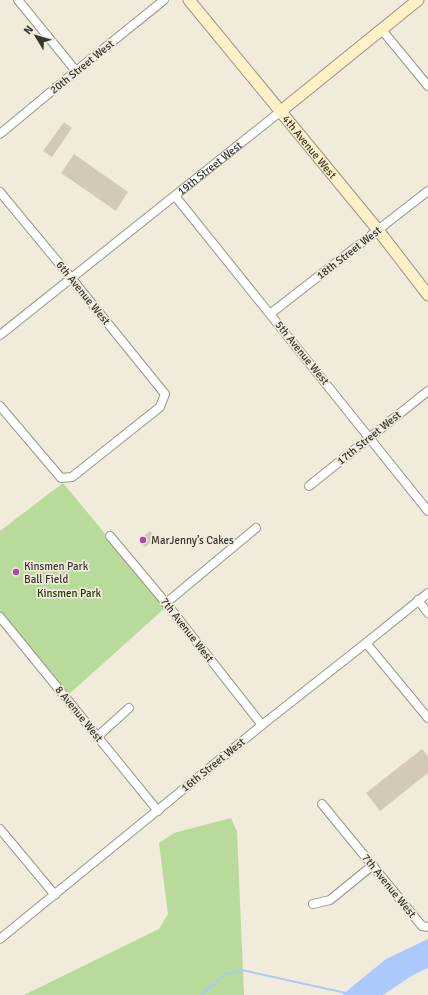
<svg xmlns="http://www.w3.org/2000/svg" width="428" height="995" font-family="Signika,sans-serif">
<rect width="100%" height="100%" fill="#f0ebdb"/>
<path fill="#b8da9b" d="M63,483L166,607L68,695L0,612V531Z
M231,818L237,832L244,995H24L159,929L168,914L159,843L174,833Z"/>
<path fill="#abc9fa" d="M428,939V968L413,975L383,995H342L386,959Z"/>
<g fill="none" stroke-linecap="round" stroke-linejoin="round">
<path stroke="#abc9fa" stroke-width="2" d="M202,995L224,975L242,970L346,993"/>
</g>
<path fill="#d3c9bb" d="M64,122L72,128L52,157L43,151Z
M74,154L128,192L116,211L61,173Z
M150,531L156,538L145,547L139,540Z
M422,749L428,756V773L380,811L366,793Z"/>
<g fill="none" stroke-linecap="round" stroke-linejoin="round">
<g stroke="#9b9688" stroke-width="10">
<g id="street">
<path d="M18,0L76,71"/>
<path d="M382,30L428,86"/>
<path d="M0,134L76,71L164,0"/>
<path d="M0,192L72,279L165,394L160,407L72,477L61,478L0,406"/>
<path d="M175,196L428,511"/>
<path d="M270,314L428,191"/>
<path id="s1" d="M0,335L281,111"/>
<path d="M309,486L428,391"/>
<path d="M110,536L166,603L262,725"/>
<path d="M418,600L428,613"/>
<path d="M166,603L256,528"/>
<path d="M0,617L158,811"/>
<path d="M366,643L428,718"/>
<path d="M97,737L129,708"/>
<path d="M322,804L422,926L428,927"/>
<path d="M0,829L55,895"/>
<path d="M313,904L330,900L373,865"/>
<path d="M0,939L262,725L366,643L428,593"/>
</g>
</g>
<g stroke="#9b9688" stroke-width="13">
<g id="secondary">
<path id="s2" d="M189,0L378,230L428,295"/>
<path d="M281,111L418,0"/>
</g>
</g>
<use href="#street" stroke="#fff" stroke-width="8"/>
<use href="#secondary" stroke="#fef1c7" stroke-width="11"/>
</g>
<g fill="#af48ac" stroke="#f0ebdb" stroke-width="1.5">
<circle cx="143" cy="540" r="4"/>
<circle cx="16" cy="572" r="4"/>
</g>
<g text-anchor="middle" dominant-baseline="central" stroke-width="3.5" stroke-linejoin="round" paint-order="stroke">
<g font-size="11" fill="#383630" stroke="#f0ebdb">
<text transform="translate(82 67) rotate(-39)">20th Street West</text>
<text stroke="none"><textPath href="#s2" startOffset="190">4th Avenue West</textPath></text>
<text stroke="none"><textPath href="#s1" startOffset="268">19th Street West</textPath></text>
<text transform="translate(349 253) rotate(-38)">18th Street West</text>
<text transform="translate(83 293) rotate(51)">6th Avenue West</text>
<text transform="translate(302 353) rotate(51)">5th Avenue West</text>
<text transform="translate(369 438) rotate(-39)">17th Street West</text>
<text transform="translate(187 630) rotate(52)">7th Avenue West</text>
<text transform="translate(79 714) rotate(51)">8 Avenue West</text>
<text transform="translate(213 765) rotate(-39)">16th Street West</text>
<text transform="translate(389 886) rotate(51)">7th Avenue West</text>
</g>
<g font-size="11" fill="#383630" stroke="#f0ebdb" text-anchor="start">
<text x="151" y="540">MarJenny’s Cakes</text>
<text x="24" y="566">Kinsmen Park<tspan x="24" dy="13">Ball Field</tspan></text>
</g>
<g font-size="11" fill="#1f3404" stroke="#f0ebdb">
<text x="69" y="593">Kinsmen Park</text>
</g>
</g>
<g transform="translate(36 36) rotate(308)" stroke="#f0ebdb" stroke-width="3" paint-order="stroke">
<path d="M0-3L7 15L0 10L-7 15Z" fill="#383630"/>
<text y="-6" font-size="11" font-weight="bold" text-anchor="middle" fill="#383630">N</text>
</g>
</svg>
